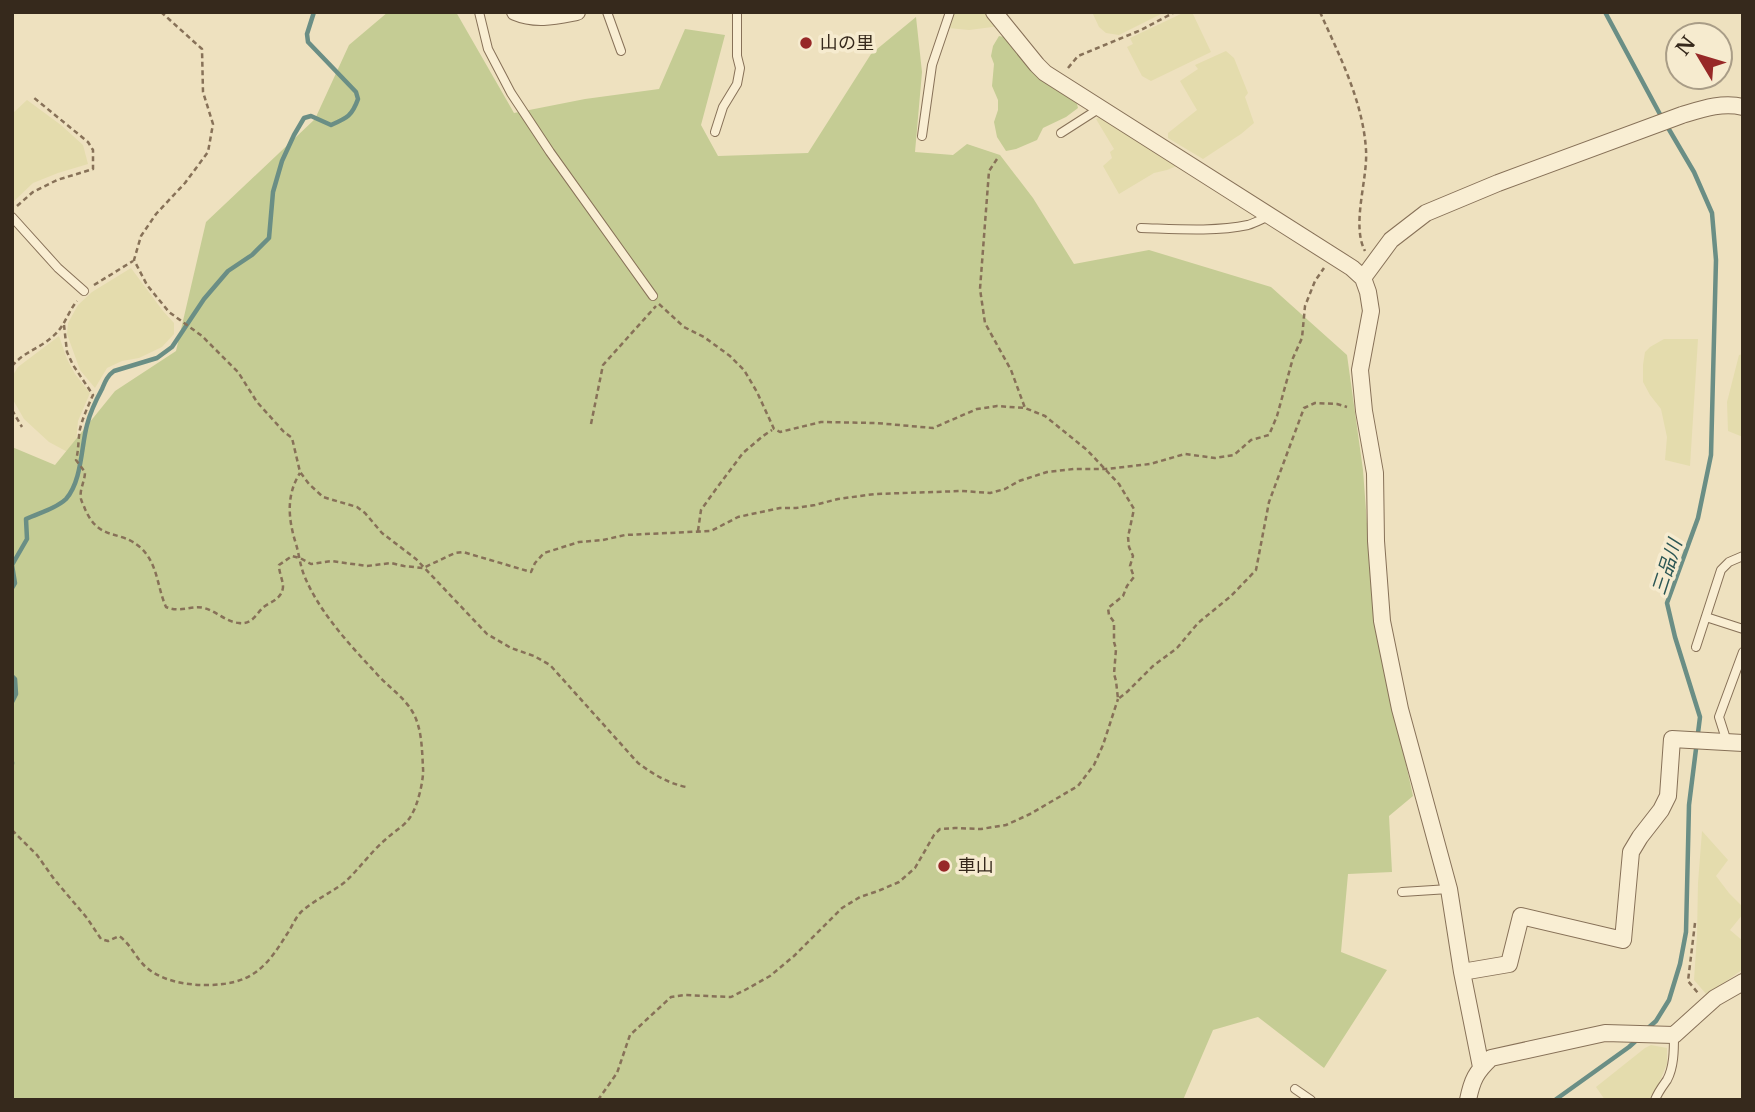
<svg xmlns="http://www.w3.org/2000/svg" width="1755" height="1112" font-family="'Libre Baskerville','Noto Sans JP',serif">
<rect width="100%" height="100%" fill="#eee1bf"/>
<path fill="#e4dcad" d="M954,12H988L1000,26L969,30L948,28Z
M1092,12H1165L1119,35L1106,33L1099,27Z
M1185,12H1192L1211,52L1151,81L1142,76L1127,47L1133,44L1130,38Z
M1226,51L1234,58L1248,93L1245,97L1254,123L1241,134L1203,159L1168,138V133L1197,110L1180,81L1198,69L1195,65Z
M27,100L61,125L83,145L88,164L58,173L33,183L12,203V114Z
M1102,115L1179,165L1167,170L1154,173L1119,194L1103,166L1112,158L1110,152L1114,149L1096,119Z
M131,268L163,311L174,323V334L162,347L139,358L122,361L107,368L95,388L80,370L67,334L68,323L78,305L92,292Z
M59,336L67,359L75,374L90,393L78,421L75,456L49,442L24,419L12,398V377L18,367Z
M1664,339H1698L1690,466L1665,460L1667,437L1661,409L1650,395L1643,382V365L1645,352L1650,347Z
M1743,354V437L1728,431L1727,402L1739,355Z
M1702,831L1728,860L1716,876L1729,893L1743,907V914L1730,930L1743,941V969L1707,995L1694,980L1697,935L1698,883Z
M1651,1045L1667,1048V1064L1656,1090L1648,1100H1605L1596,1087L1645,1048Z"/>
<path fill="#c5cc94" d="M388,12H456L514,113L585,99L659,89L685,29L725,35L701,125L718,156L808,153L871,54L916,17L922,72L915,152L953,155L967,144L1000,155L1033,198L1074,264L1149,250L1271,287L1347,355L1363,470L1374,618L1413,796L1389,816L1392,872L1348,874L1341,952L1387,970L1324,1068L1258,1017L1213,1030L1183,1100H12V447L55,465L115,391L176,351L206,222L315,119L349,45Z
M999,36L1008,38L1076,100L1078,108L1066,117L1043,128L1037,140L1016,149L1006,151L997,137L994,122L998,110V100L992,86L994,64L991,56L993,46Z"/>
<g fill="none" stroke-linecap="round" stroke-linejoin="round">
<path stroke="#6a8e85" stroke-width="4.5" d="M1605,12L1662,118
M12,588L15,583L12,565L27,539L26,519C38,513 56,509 66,499C82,481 81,447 87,425C90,413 96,400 102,389C105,382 107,376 114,371L157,358L172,347L204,299L228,271L252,255L269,238L273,192L282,161L294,135L304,118L311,116L331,125C347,118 352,116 358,99L356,92L308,42L307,34L314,12
M12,676L15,679L16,694L12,702
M12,762V764
M1647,1029L1656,1021L1669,1000L1680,964L1686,932L1689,805L1700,717L1675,637L1667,603L1698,518L1711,455L1716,260L1712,213L1694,172L1667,126
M1555,1100L1629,1047L1639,1038"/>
<g stroke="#877158" stroke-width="10">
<path id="lane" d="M479,12L488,49L511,93L550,152L653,296
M607,12L621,51
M715,132L723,107L737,84L740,68L737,56V12
M1061,133L1100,108
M922,136L932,65L950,12
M12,217L58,268L84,291
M1141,228C1175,229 1215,232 1248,225C1255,223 1262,219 1269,216
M1706,617L1743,629
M1696,647L1721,570L1729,562L1743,556
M1727,742L1719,717L1743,652
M1402,892L1449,889
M1295,1089L1311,1100
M1655,1100C1658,1092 1662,1087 1667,1080C1674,1067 1674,1050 1674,1035"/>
</g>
<g stroke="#877158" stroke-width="18">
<path id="street" d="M515,12C536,21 556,16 577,12
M994,12L1037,65L1045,73L1352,268L1363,278L1368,292L1371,311L1360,370L1364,411L1375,473L1376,541L1382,621L1400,709L1449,889L1462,972L1481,1067
M1363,278L1391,240L1426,213L1498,183L1682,115C1702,109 1722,102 1743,107
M1462,972L1509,964L1521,916L1623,940L1631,852L1640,837L1661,810L1668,796L1672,739L1743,743
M1468,1100C1472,1080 1476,1072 1491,1058L1605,1033L1674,1035L1715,998L1743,982"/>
</g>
<path stroke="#877158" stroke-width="2.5" stroke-dasharray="5 3.5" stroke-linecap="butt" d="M161,12L202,49L203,92L213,124L208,152L185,183L156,214L141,236L134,260L147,285L169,312L202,336L238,372L257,402L284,432L292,438L300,472L309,484L323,497L357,507L365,513L382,533L416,559L487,634L511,648L534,656L550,665L638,763C653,774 667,783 686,787
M1320,12C1339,55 1363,101 1366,150C1368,179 1351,225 1365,251
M1068,68L1078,56L1141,30L1175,12
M997,159L989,171L980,289L985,323L1011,370L1025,408
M17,206L33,192L57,180L93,169V150L88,142L33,97
M94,285L133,261
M659,304L684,327L704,337L730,356L744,370L757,392L774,429L780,432L821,422L876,423L933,428L977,409L997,406L1025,408L1045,416L1087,450L1119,484L1134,509L1128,537L1129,547L1133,556L1130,566L1134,577L1127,586L1123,596L1108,608L1109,615L1114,622V642L1116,649L1114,674L1116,681L1118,699L1127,692L1153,666L1177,648L1198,623L1231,596L1256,570L1269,502L1304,408L1315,403L1337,404L1347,407
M64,325L67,352L73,365L93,395C88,406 83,417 80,429C78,439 79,449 76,460L85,472C85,481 79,490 81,499C82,503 84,506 85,509C100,543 119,528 141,548C158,564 157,587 166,607C181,613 191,605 204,608C216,611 226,622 239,623C253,625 256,613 265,606C273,601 282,598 283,587C283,580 279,573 279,565L292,556L300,558L311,564L331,561L367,566L391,563L404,566L423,568L455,553L463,552L531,572L535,563L544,553L579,542L603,540L625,535L711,531L738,517L780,508H796L815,505L838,499L875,494L962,491L990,493L1005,489L1019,481L1047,472L1074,469H1106L1150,464L1185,454L1215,458L1234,455L1251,440L1269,435L1277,416L1293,358L1302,338L1305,306L1315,281L1324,268
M12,366C25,351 39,349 52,337C65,327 67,313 77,301
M12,410L22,427
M591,424L603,365L656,306
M698,531L701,510L716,489L743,453L763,436L772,430
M12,830L37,855L54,879L87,918L101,939L108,941L119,936C131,944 136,959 147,968C166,984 199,987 223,984C257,980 270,961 287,934C292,927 295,918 301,912C314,900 331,893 345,882C359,869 371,852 385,840C394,831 406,826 412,814C418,804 424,779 423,768C422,750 422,727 412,711C403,696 387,686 376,673C349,644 319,612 304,575C300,565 299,554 296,544C288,519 286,495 300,473
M1695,923L1688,981L1698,993
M598,1100L617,1073L630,1035L671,997L685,995L731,997L745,990L770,976L794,956L842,908L860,897L878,891L899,882L915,868L934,835L940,829L955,828L981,829L1006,825L1030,814L1078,786L1094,765L1103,745L1118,699"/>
<use href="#lane" stroke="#f9eed3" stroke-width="8"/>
<use href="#street" stroke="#f9eed3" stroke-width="16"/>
</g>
<g fill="#972827" stroke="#f6ebcf" stroke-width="2.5">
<circle cx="806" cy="43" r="7"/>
<circle cx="944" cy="866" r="7"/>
</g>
<g text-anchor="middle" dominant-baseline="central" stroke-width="7" stroke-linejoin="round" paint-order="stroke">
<g font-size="18" fill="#36291c" stroke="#f6ebcf" text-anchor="start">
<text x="820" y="43">山の里</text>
<text x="958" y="866">車山</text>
</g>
<g font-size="19" font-style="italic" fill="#2b5654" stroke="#f6ebcf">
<text transform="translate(1667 567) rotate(-72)">三品川</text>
</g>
</g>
<rect width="1755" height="1112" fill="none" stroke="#36291c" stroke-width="28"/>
<g transform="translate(1699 56) rotate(308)"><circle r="33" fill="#f6ebcf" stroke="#a99d87" stroke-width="2"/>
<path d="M0-5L12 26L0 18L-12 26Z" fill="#972827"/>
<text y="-10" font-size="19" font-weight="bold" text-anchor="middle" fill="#36291c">N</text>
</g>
</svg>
